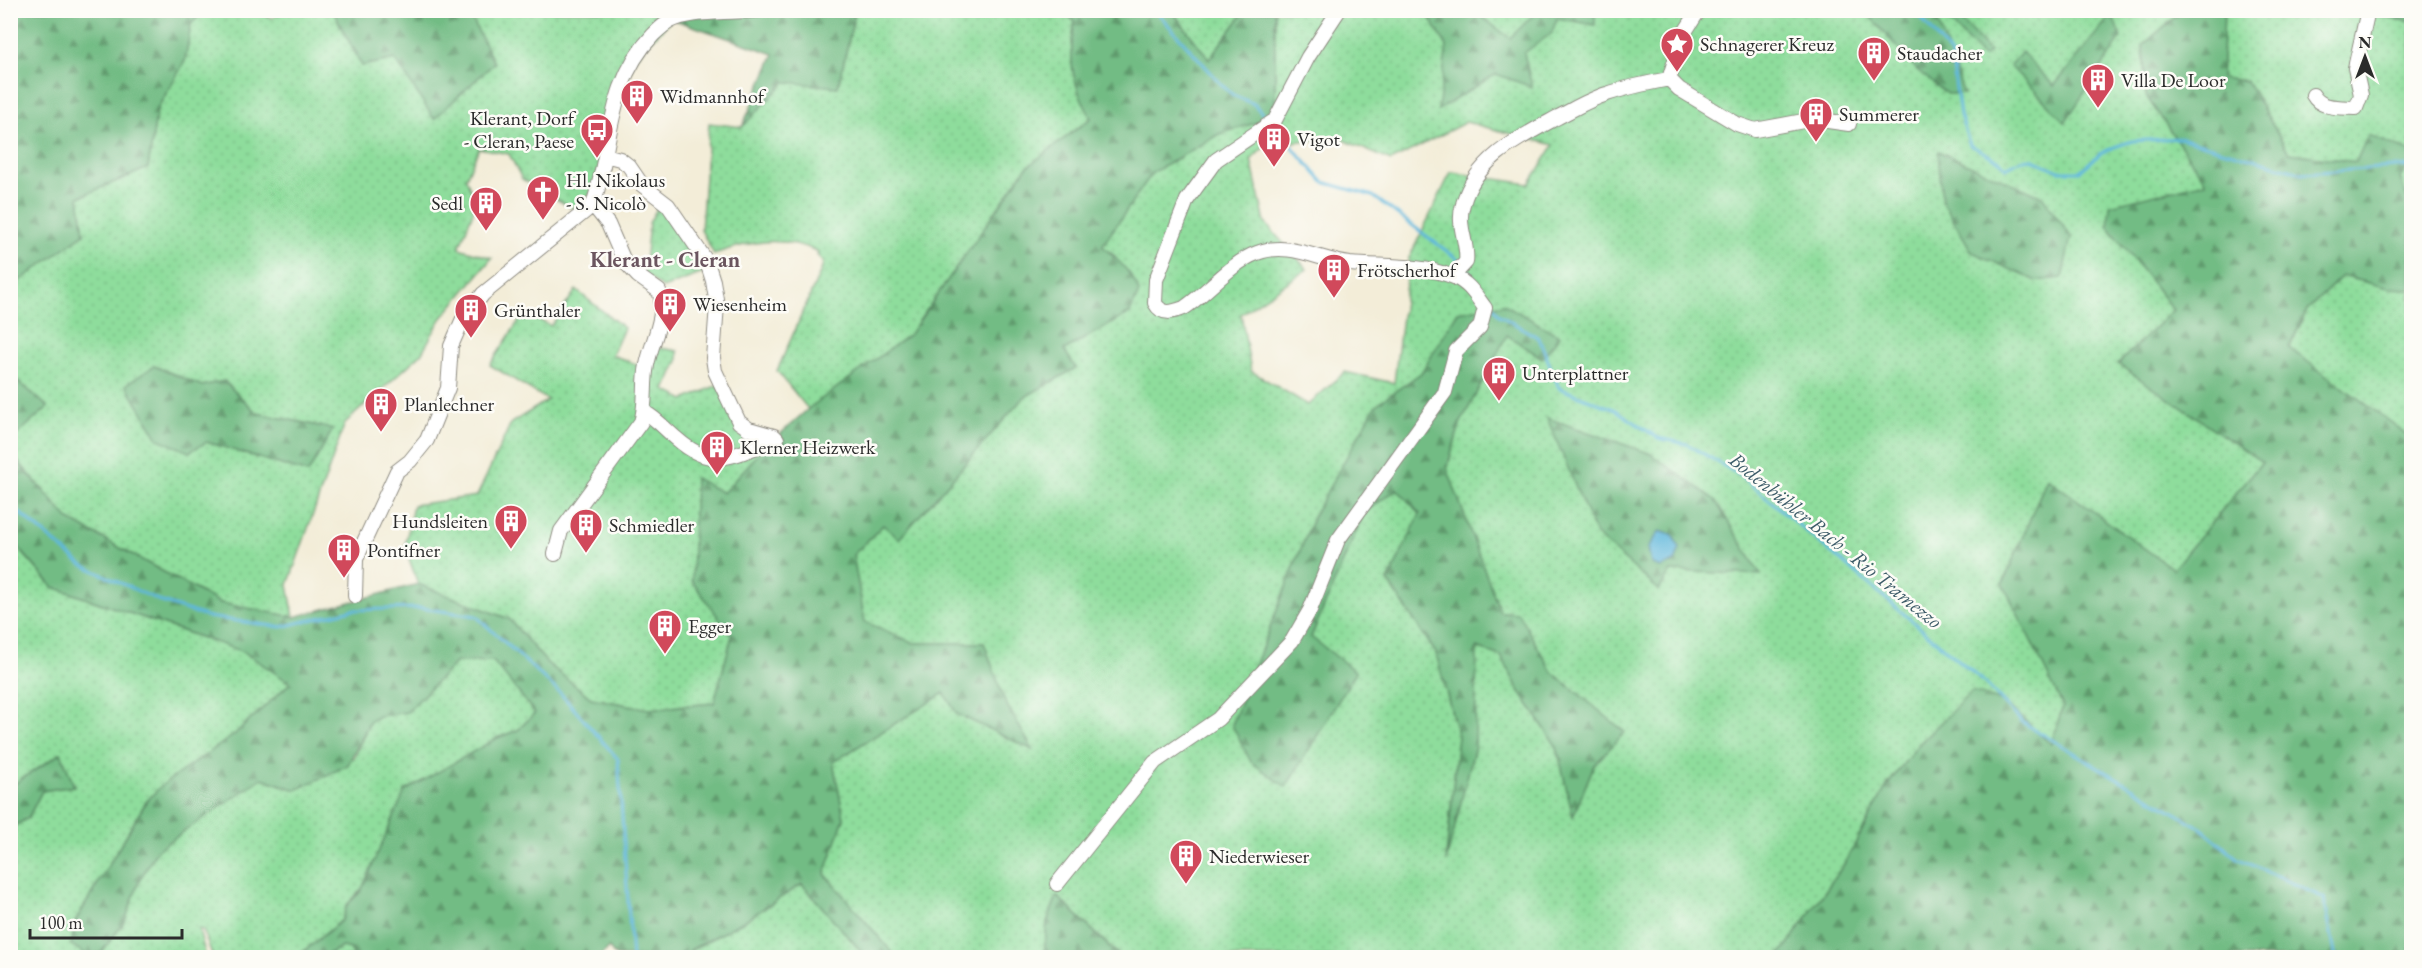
<svg xmlns="http://www.w3.org/2000/svg" width="2422" height="968" font-family="'EB Garamond',serif">
<defs>
<pattern id="grass-dots" width="8" height="8" patternUnits="userSpaceOnUse" patternTransform="scale(1.5)"><rect width="8" height="8" fill="#8edd9c"/><path d="M2 2h.1M6 6h.1" fill="none" stroke="#7bbe87" stroke-width="1.8" stroke-linecap="round"/></pattern>
<pattern id="forest-firs" width="22" height="20" patternUnits="userSpaceOnUse" patternTransform="scale(1.5)"><rect width="22" height="20" fill="#72bc84"/><path d="M5 1l3.5 6h-7zM16 11l3.5 6h-7z" fill="#5e996c"/></pattern>
</defs>
<rect width="100%" height="100%" fill="#fdfcf7"/>
<filter id="ink" filterUnits="userSpaceOnUse"><feTurbulence type="fractalNoise" baseFrequency=".0167" numOctaves="2"/><feDisplacementMap in="SourceGraphic" scale="12" xChannelSelector="R" yChannelSelector="G"/><feConvolveMatrix kernelMatrix="1 2 1 2 8 2 1 2 1" color-interpolation-filters="sRGB"/></filter>
<filter id="wash" filterUnits="userSpaceOnUse"><feTurbulence type="fractalNoise" baseFrequency=".008" numOctaves="4" result="noise"/><feDisplacementMap in="SourceGraphic" scale="24" xChannelSelector="R" yChannelSelector="G"/><feGaussianBlur stdDeviation="1.35" result="paint"/><feColorMatrix in="noise" values="0 0 0 0 0 0 0 0 0 0 0 0 0 0 0 0 0 1.4 0 .05"/><feComposite in="paint" operator="in"/></filter>
<g filter="url(#wash)">
<rect width="100%" height="100%" fill="#f3edd8"/>
<path fill="url(#grass-dots)" stroke="#5c8464" stroke-width="1.5" fill-rule="evenodd" d="M1056,10L1075,20C1069,61 1070,81 1092,117L1026,168L910,334L808,409L777,371L822,268L823,262L817,255L819,252C782,235 751,241 714,254L701,230L709,123L742,127L785,81L838,87L854,17L850,11Z
M205,11H250L272,18L284,11H333L362,66L395,59L494,63L468,11H694L672,19L634,59L593,192L572,208L522,179L509,154L479,148L466,178L476,204L459,248L492,258L441,319L421,354L345,423L288,585L294,617L220,603L69,520L11,453L10,440L48,407L11,375V287L84,234L79,197L148,168L157,109L185,61L191,24ZM154,366L202,386L224,381L257,413L333,429L308,473L207,442Z
M1172,11H1245L1209,59Z
M1275,11H2182L2143,45L2146,96L2206,182L2108,226L2173,310L2118,364L2262,462L2173,569L2047,479L2003,583L2063,706L2051,744L2004,702L1972,692L1917,746L1887,786L1844,864L1779,957L1536,958L1534,951L1505,953L1501,958L1121,957L1057,896L1047,922L1044,957H896L825,874L844,818L833,762L944,693L957,714L1032,749L1005,702L984,643H914L864,622L853,555L883,525L900,538L1023,398L1076,368L1064,350L1130,313L1115,256L1102,246L1152,173L1219,134L1275,117ZM1466,122L1554,145L1529,184L1451,172L1409,258L1394,383L1345,372L1308,405L1251,371L1241,314L1307,269L1265,223L1251,160L1266,145L1337,137L1391,161ZM1458,312L1560,337L1507,334L1460,424L1447,469L1500,612L1518,613L1552,672L1624,732L1594,765L1573,815L1557,747L1519,690L1501,656L1476,648L1475,746L1446,856L1458,736L1436,653L1388,581L1421,514L1397,489L1364,513L1311,637L1232,725L1315,513L1376,405L1421,373Z
M2224,11H2372V14L2411,22V152L2368,136L2356,162L2289,153L2247,81L2221,79Z
M2411,161V210L2400,178Z
M659,205L666,211L706,272L663,288L644,274L649,223Z
M2342,276L2389,288L2411,289V437L2289,349L2307,310Z
M576,290L624,328L612,355L649,369L655,347L678,351V361L665,390L684,400L718,385L736,423L759,453L723,493L695,479L693,581L732,636L714,703L649,709L591,698L547,663L509,619L418,584L405,547L413,505L477,496L511,423L548,400L490,365L524,313L551,326Z
M10,539L53,587L244,652L290,683L234,735L161,786L146,802L75,922L101,953L125,921L140,879L157,850L262,778L288,788L354,758L370,721L379,716L407,712L456,662L494,661L535,713L518,730L497,738L347,905L342,920L297,957H213L203,930L199,929L206,957H11V828L28,818L42,791L74,786L61,753L11,786Z
M802,884L866,957L694,958L690,951L744,921Z
M342,947L351,949L354,957L321,958Z"/>
<path fill="url(#forest-firs)" stroke="#4e7458" stroke-width="1.5" d="M11,10L205,11L191,24L185,61L157,109L148,168L79,197L84,234L11,287Z
M694,10H850L854,17L838,87L785,82L742,127L774,54L672,19Z
M333,11H468L494,63L434,119L395,59L362,66Z
M1056,11H1172L1209,59L1245,11H1275V117L1219,134L1152,173L1102,246C1117,259 1133,273 1139,292L1130,313L1064,350L1076,368L1023,398L899,539L883,525L853,555L865,622L914,643H984L1005,702L1033,750L957,714L944,693L833,762L844,818L825,874L896,957H866L802,884L744,921L690,950L694,957H616L609,948L598,958H354L351,949L342,947L321,957H297L342,920L347,905L361,891L405,791L497,738L518,730L535,713L493,661L456,662L407,712L379,716L370,721L348,765L296,790L262,778L157,850L140,879L125,921L101,953L87,955L71,945L75,922L146,802L161,786L234,735L290,683L244,652L53,587L11,539L10,453L69,520L220,603L294,617L418,584L509,619L547,663L591,698L649,709L714,703L732,636L692,581L695,478L723,493L759,453L808,409L910,334L1026,168L1091,118C1071,81 1068,61 1075,21Z
M1425,11H1474L1510,38L1537,11H1534H1595V25L1557,18L1552,33L1524,53L1532,87L1496,74L1438,110L1447,46Z
M1865,11H1934L1964,94H1947L1917,70Z
M1939,11H1953L1990,52L1983,57Z
M2182,11H2224L2221,78L2247,81L2289,153L2356,162L2368,135L2411,152V161L2400,178L2411,210V289L2389,288L2342,276L2307,310L2289,348L2411,437V957H1779L1844,864L1887,786L1917,746L1972,691L2004,702L2051,744L2063,706L2003,584L2047,478L2173,569L2262,462L2118,364L2173,310L2108,226L2110,205L2206,182L2146,96L2143,45Z
M2372,11H2411V22L2371,14Z
M2112,14L2121,38L2065,122L2010,66L2022,52L2054,86Z
M1938,151L2043,197L2071,237L2062,278L2036,281L1972,252L1942,201Z
M1504,304L1560,336L1542,358L1507,335L1460,424L1447,468L1500,612L1518,613L1552,672L1625,732L1594,765L1573,817L1557,747L1519,690L1501,656L1477,648L1475,746L1446,862L1458,736L1436,653L1388,581L1420,514L1397,489L1364,513L1311,637L1356,672L1286,787L1251,762L1232,725L1315,513L1376,405L1421,373L1458,312Z
M154,366L202,386L224,381L257,413L333,429L308,473L207,442L189,452L158,439L126,385Z
M11,375L48,407L11,440H10Z
M1547,418L1649,453L1715,500L1761,575L1671,571L1659,590L1596,535Z
M61,753L74,786L42,791L28,818L11,828V786Z
M1057,896L1120,957H1044L1047,922Z"/>
<path fill="#5fb7dc" stroke="#457184" stroke-width="1.5" d="M1660,531L1672,535L1680,548L1675,562L1660,568L1651,563L1648,548Z"/>
<g fill="none" stroke-linecap="round" stroke-linejoin="round">
<path stroke="#5fb7dc" stroke-width="3" d="M1155,10L1223,86L1233,95L1254,104L1268,120
M1915,10L1951,55L1960,115L1970,145L2000,161L2006,168L2021,160L2032,159L2059,171H2080L2101,153L2117,146L2132,141L2180,138L2303,173L2412,166
M1273,125L1323,182L1373,196L1460,261
M1466,268L1499,315L1539,338L1559,388L1616,410L1658,438L1687,444L1741,476L1982,680L2022,722L2201,828L2237,858L2324,898L2336,958
M10,505L82,565L162,602L208,617L281,627L352,610L421,608L476,616L561,694L618,759L632,958"/>
</g>
</g>
<g filter="url(#ink)">
<g fill="none" stroke-linecap="round" stroke-linejoin="round">
<g stroke="#8f8c82" stroke-width="16">
<path id="minor" d="M1669,79L1679,89L1737,124L1755,130L1814,119L1849,124
M2313,95C2321,110 2342,107 2356,108L2361,95L2355,68L2368,10
M605,155L620,159L629,166L642,185L668,205L707,262L713,281L717,305L713,358L715,371L739,422L749,429L774,436L777,439
M1453,276L1466,262C1469,244 1456,226 1463,204C1476,158 1519,138 1558,117C1574,109 1590,99 1607,94C1627,87 1648,83 1669,79L1683,35L1699,10
M644,412C656,418 666,430 677,439C714,472 735,454 777,439
M555,554L561,531L641,422C647,403 643,384 647,365C651,343 668,313 659,291L638,276L624,261L608,224L593,205
M355,596L356,559L397,471L410,461L427,440L448,388L451,346L462,321L483,294L593,205C613,145 606,84 653,35C659,29 666,22 675,19C701,10 733,13 761,10
M1057,884L1155,762L1218,719L1292,641L1310,610L1338,540L1445,392L1456,351L1480,327L1485,308C1476,296 1469,283 1454,277C1421,264 1385,267 1350,264C1318,260 1289,241 1257,253C1232,262 1207,293 1184,308C1173,312 1162,316 1155,303L1156,280L1187,200L1216,160L1275,120L1308,57L1339,10"/>
</g>
<use href="#minor" stroke="#fff" stroke-width="14"/>
</g>
</g>
<defs>
<g id="sight-pin" transform="scale(1.725)"><path d="M0 17L-7.5 6A9.5 9.5 0 1 1 7.5 6Z" fill="#d1495b" stroke="#fdfcf7"/><path d="M0-6L1.8-2.2L6-1.7L2.9 1.2L3.7 5.4L0 3.3L-3.7 5.4L-2.9 1.2L-6-1.7L-1.8-2.2Z" fill="#fff"/></g>
<g id="building-pin" transform="scale(1.725)"><path d="M0 17L-7.5 6A9.5 9.5 0 1 1 7.5 6Z" fill="#d1495b" stroke="#fdfcf7"/><path d="M-4-6H4V6H1V3H-1V6H-4ZM-2.5-4.3h1.7v1.8h-1.7ZM.8-4.3h1.7v1.8H.8ZM-2.5-1h1.7V.8h-1.7ZM.8-1h1.7V.8H.8Z" fill="#fff"/></g>
<g id="bus-pin" transform="scale(1.725)"><path d="M0 17L-7.5 6A9.5 9.5 0 1 1 7.5 6Z" fill="#d1495b" stroke="#fdfcf7"/><path d="M-5-6H5V4H4V6H2V4H-2V6H-4V4H-5ZM-3.5-4V0h7V-4ZM-3.5 1.2v1.5H-2V1.2ZM2 1.2v1.5H3.5V1.2Z" fill="#fff"/></g>
<g id="church-pin" transform="scale(1.725)"><path d="M0 17L-7.5 6A9.5 9.5 0 1 1 7.5 6Z" fill="#d1495b" stroke="#fdfcf7"/><path d="M-1.2-6h2.4v3.5h3.3v2.4h-3.3V6h-2.4V-.1h-3.3v-2.4h3.3Z" fill="#fff"/></g>
</defs>
<g fill-rule="evenodd">
<use href="#sight-pin" x="1677" y="44"/>
<use href="#building-pin" x="1874" y="53"/>
<use href="#building-pin" x="2098" y="80"/>
<use href="#building-pin" x="637" y="96"/>
<use href="#building-pin" x="1816" y="114"/>
<use href="#bus-pin" x="597" y="130"/>
<use href="#building-pin" x="1274" y="139"/>
<use href="#church-pin" x="543" y="192"/>
<use href="#building-pin" x="486" y="203"/>
<use href="#building-pin" x="1334" y="270"/>
<use href="#building-pin" x="670" y="304"/>
<use href="#building-pin" x="471" y="310"/>
<use href="#building-pin" x="1499" y="373"/>
<use href="#building-pin" x="381" y="404"/>
<use href="#building-pin" x="717" y="447"/>
<use href="#building-pin" x="511" y="521"/>
<use href="#building-pin" x="586" y="525"/>
<use href="#building-pin" x="344" y="550"/>
<use href="#building-pin" x="665" y="626"/>
<use href="#building-pin" x="1186" y="856"/>
</g>
<g text-anchor="middle" dominant-baseline="central" stroke-width="5" stroke-linejoin="round" paint-order="stroke">
<g font-size="20" fill="#2b2b2b" stroke="#fdfcf7" text-anchor="start">
<text x="1700" y="44">Schnagerer Kreuz</text>
<text x="1897" y="53">Staudacher</text>
<text x="2121" y="80">Villa De Loor</text>
<text x="660" y="96">Widmannhof</text>
<text x="1839" y="114">Summerer</text>
<text x="574" y="118" text-anchor="end">Klerant, Dorf<tspan x="574" dy="23">- Cleran, Paese</tspan></text>
<text x="1297" y="139">Vigot</text>
<text x="566" y="180">Hl. Nikolaus<tspan x="566" dy="23">- S. Nicolò</tspan></text>
<text x="463" y="203" text-anchor="end">Sedl</text>
<text x="1357" y="270">Frötscherhof</text>
<text x="693" y="304">Wiesenheim</text>
<text x="494" y="310">Grünthaler</text>
<text x="1522" y="373">Unterplattner</text>
<text x="404" y="404">Planlechner</text>
<text x="740" y="447">Klerner Heizwerk</text>
<text x="488" y="521" text-anchor="end">Hundsleiten</text>
<text x="609" y="525">Schmiedler</text>
<text x="367" y="550">Pontifner</text>
<text x="688" y="626">Egger</text>
<text x="1209" y="856">Niederwieser</text>
</g>
<g font-size="21" font-style="italic" fill="#3d5c69" stroke="#fdfcf7">
<text transform="translate(1836 540) rotate(39)">Bodenbühler Bach - Rio Tramezzo</text>
</g>
<g font-size="22" font-weight="bold" fill="#6b555f" stroke="#fdfcf7">
<text x="665" y="259">Klerant - Cleran</text>
</g>
</g>
<rect width="2422" height="968" fill="none" stroke="#fdfcf7" stroke-width="36"/>
<g transform="translate(2365 57)" stroke="#fdfcf7" stroke-width="4.5" paint-order="stroke">
<path d="M0-4.5L10 22L0 15L-10 22Z" fill="#2b2b2b"/>
<text y="-9" font-size="16" font-weight="bold" text-anchor="middle" fill="#2b2b2b">N</text>
</g>
<path d="M30 929v9h152v-9" fill="none" stroke="#2b2b2b" stroke-width="3"/>
<text x="39" y="929" font-size="18" fill="#2b2b2b" stroke="#fdfcf7" stroke-width="4.5" paint-order="stroke">100 m</text>
</svg>
